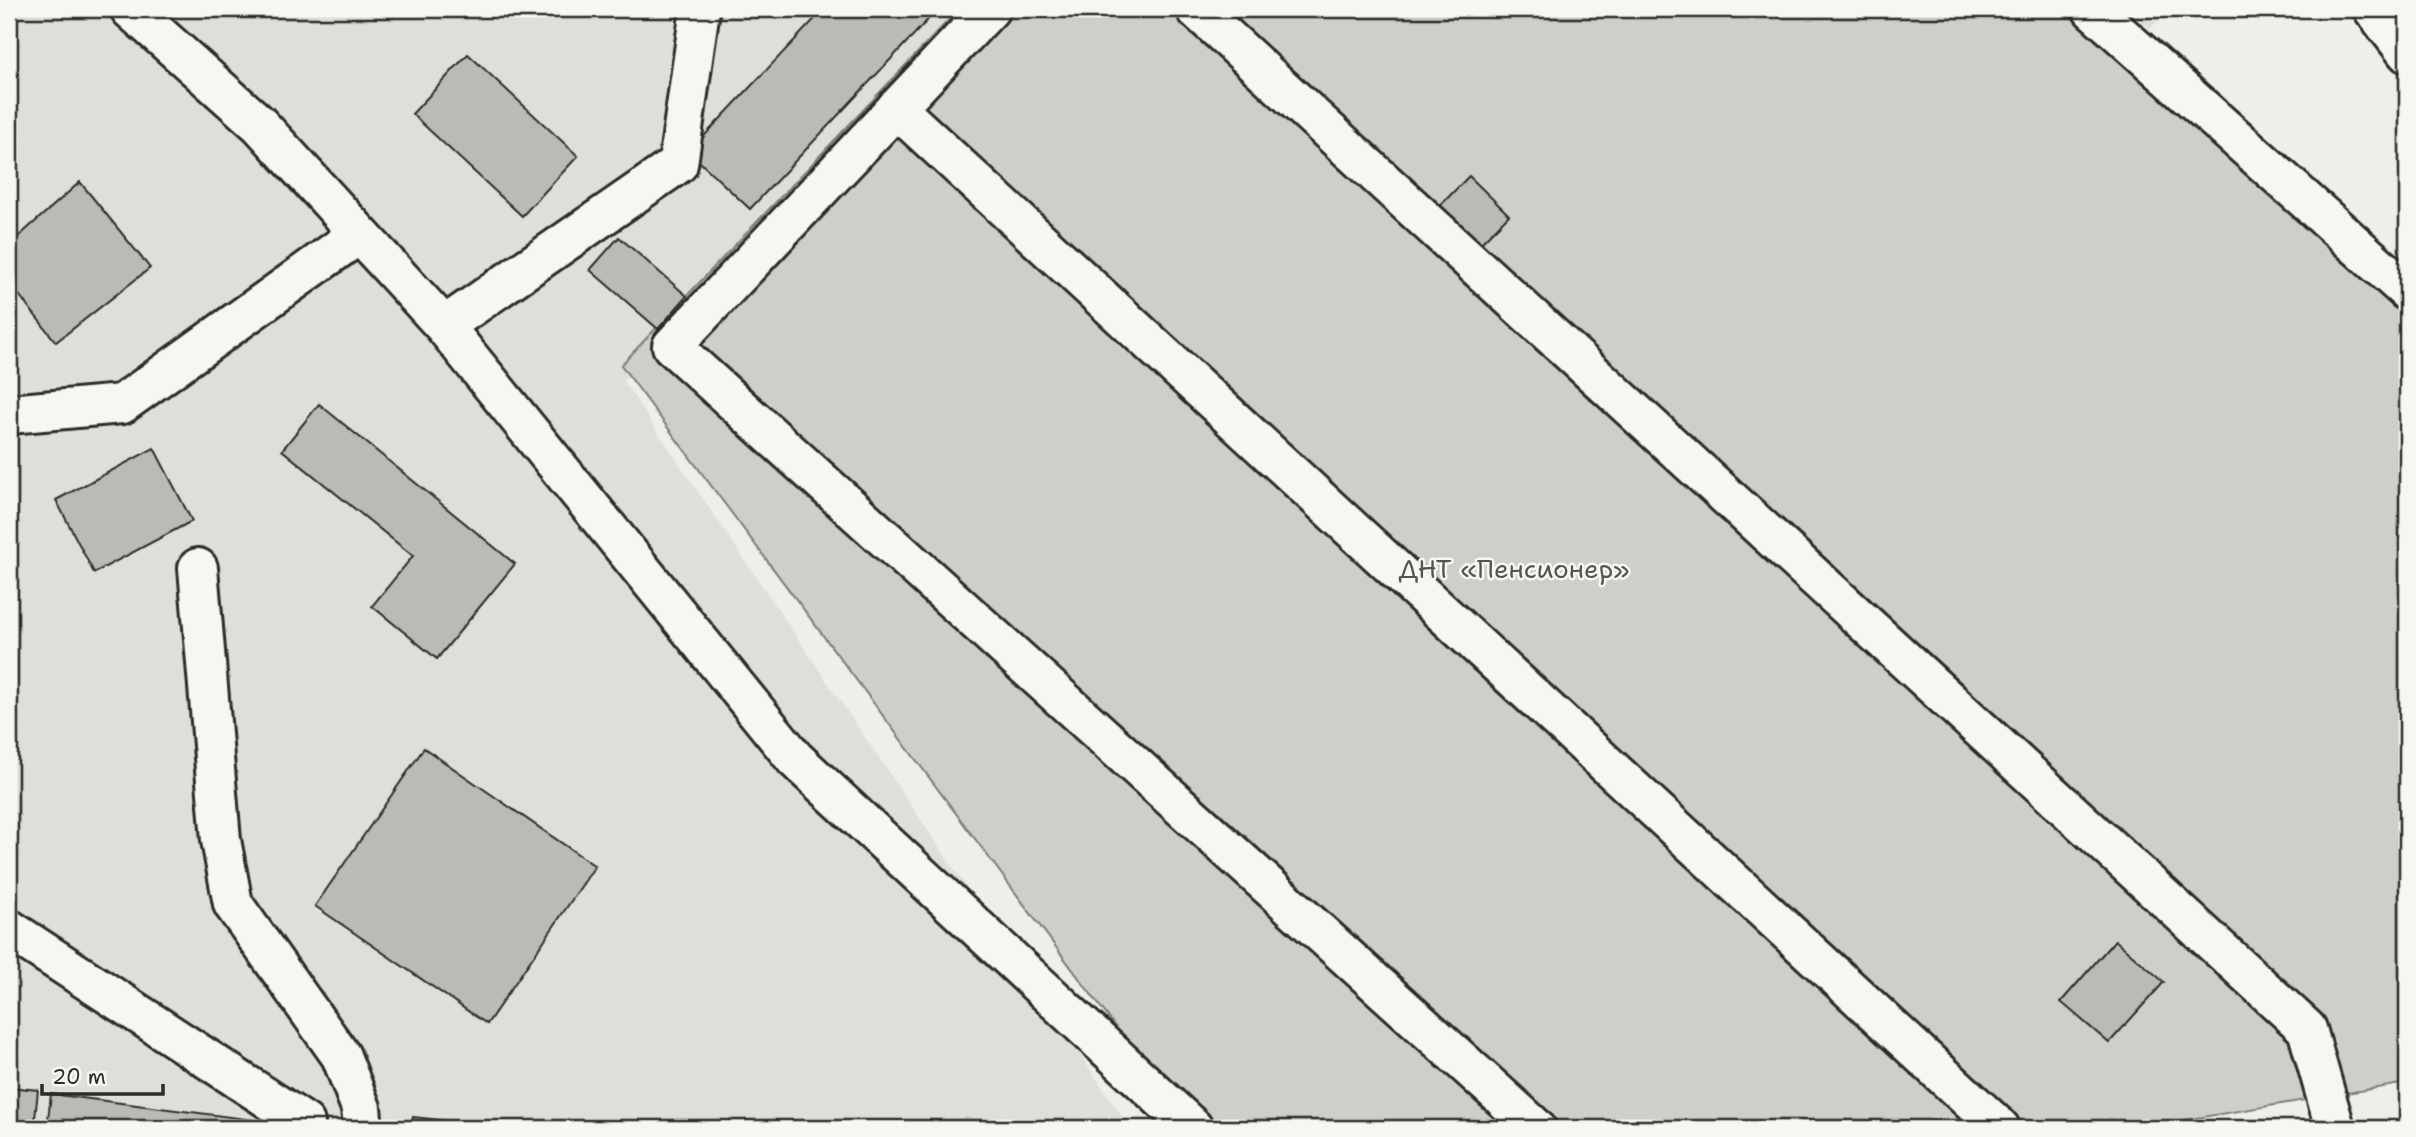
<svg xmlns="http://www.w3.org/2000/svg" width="2416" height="1137" font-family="'Shantell Sans',sans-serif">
<rect width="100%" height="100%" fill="#eeeeea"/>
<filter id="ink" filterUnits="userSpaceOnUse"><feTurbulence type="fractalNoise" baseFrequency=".0143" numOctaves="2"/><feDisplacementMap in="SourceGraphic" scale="14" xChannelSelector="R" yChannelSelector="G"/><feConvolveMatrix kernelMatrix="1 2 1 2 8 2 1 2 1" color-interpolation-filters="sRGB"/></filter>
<g filter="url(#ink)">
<path fill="#dededb" d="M9,9H977L623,381L1130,1128H9Z
M2127,9H2169L2150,29Z"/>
<path fill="#cececa" stroke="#7c7c7a" stroke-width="2" d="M959,9H2121L2407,277V1083L2136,1128H1191L621,365Z"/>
<path fill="#babab7" stroke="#2b2b2b" stroke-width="2" d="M824,9H938L750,209L689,152Z
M468,54L578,156L522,216L412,114Z
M1469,176L1509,215L1472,252L1432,214Z
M80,182L150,268L56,342L9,282V245Z
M619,237L687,296L658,329L590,270Z
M319,404L515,564L437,659L372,606L413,556L282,450Z
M154,448L192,521L94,573L56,500Z
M424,748L595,866L487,1024L315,906Z
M2115,940L2164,982L2109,1043L2061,1002Z
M9,1087L38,1090L34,1128H9Z
M51,1094L262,1121L261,1128H47Z
M413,1117L512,1128H412Z"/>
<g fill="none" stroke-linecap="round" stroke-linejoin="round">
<g stroke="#2b2b2b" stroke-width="44">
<path id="minor" d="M130,9L259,124L444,326L795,759L1193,1128
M990,9L672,346L1536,1128
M1196,9L2307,1029L2335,1128
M2092,9L2407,291
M2373,9L2407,53
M896,108L2000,1128
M444,326L678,164L700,9
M9,414L122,404L359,234
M198,568L221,840L233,904L341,1056L361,1108L363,1128
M9,929L305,1123"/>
</g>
<use href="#minor" stroke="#f6f6f2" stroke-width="38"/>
</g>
</g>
<g text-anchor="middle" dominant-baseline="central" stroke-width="5" stroke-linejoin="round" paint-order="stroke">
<g font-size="26" fill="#545453" stroke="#f6f6f2">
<text x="1514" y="568">ДНТ «Пенсионер»</text>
</g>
</g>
<rect width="2416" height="1137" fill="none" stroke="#f6f6f2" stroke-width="35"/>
<rect x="18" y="18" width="2381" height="1102" fill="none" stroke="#2b2b2b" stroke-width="2.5" filter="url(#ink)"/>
<path d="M42 1084v10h121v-10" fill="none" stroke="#2b2b2b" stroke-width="3.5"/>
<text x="52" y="1084" font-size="21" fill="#2b2b2b" stroke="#f6f6f2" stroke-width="5" paint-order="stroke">20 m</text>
</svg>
